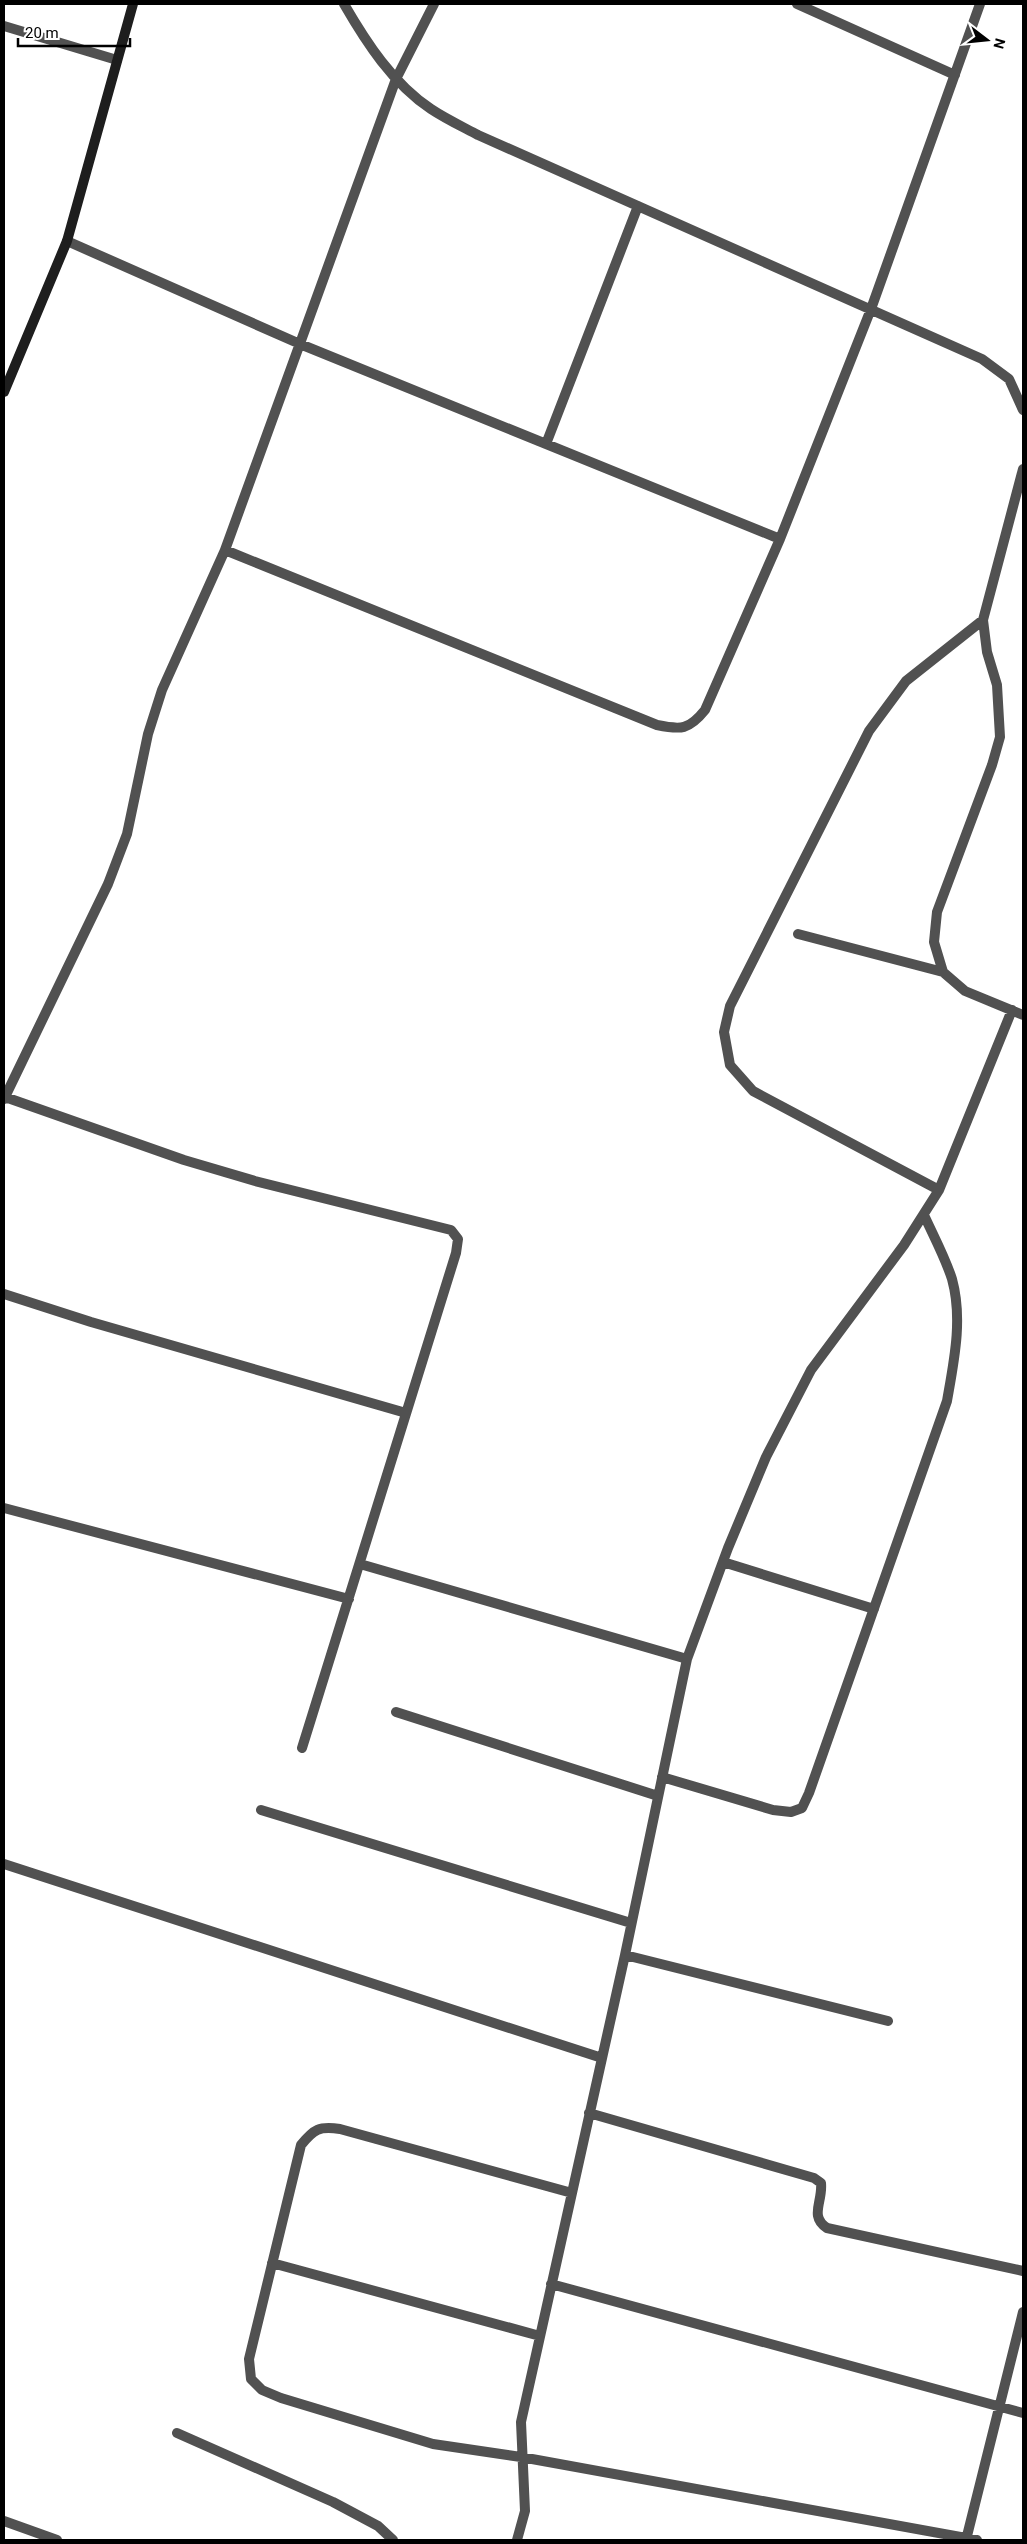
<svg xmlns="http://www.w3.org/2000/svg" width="1027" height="2544" font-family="Roboto,sans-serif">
<rect width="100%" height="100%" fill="#fff"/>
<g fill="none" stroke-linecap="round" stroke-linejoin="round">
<path stroke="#515151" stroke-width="10" d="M344,4C366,42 393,84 431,109C446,119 463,127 478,135L982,359L1009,379L1023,410
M797,4L955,75
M4,26L117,60
M67,241L300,344L780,539
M546,444L638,206
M1023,469L983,620L987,652L997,685L1000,737L992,765L937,912L934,942L943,972L965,991L1023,1015
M225,550L657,725C681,730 689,730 705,710L780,539L871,309L980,4
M798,934L943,972
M5,1097L184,1160L255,1181L451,1230L458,1239L456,1253L302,1748
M4,1099L108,884L127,834L148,734L162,690L225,550L396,79L434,4
M939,1190L753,1091L730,1065L724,1032L730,1006L869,731L906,681L983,620
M4,1294L91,1322L406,1413
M4,1508L349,1599
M723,1562L874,1609
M360,1564L687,1659
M396,1712L658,1796
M662,1777L773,1810L791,1812L802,1808L809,1793L947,1401C954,1361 963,1319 952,1279C945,1257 933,1235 924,1215
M261,1810L631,1923
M4,1864L602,2058
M625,1955L888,2021
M589,2113L814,2178L821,2183C823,2202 809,2216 827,2228L1023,2271
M572,2193L340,2129C319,2126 314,2129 301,2145L249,2359L251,2379L262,2390L281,2398L433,2444L521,2457L977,2540
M272,2263L540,2336
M551,2284L1023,2413
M177,2433L333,2502L378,2526L393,2540
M4,2521L57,2540
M517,2540L525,2511L521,2422L625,1955L687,1659L728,1548L766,1457L811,1370L904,1245L939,1190L1012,1010
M966,2540L1023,2312"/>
<path stroke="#1e1e1e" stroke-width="10" d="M4,392L67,241L133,4"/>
</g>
<rect width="1027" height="2544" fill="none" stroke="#000000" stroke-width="10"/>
<g transform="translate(987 40) rotate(106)" stroke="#ffffff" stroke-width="4" paint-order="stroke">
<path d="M0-4L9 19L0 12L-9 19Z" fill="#000000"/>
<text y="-8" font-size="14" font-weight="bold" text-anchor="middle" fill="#000000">N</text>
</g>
<path d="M18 38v8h112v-8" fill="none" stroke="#000000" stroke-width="2.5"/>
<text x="25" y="38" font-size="15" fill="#000000" stroke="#ffffff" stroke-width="4" paint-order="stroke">20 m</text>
</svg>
